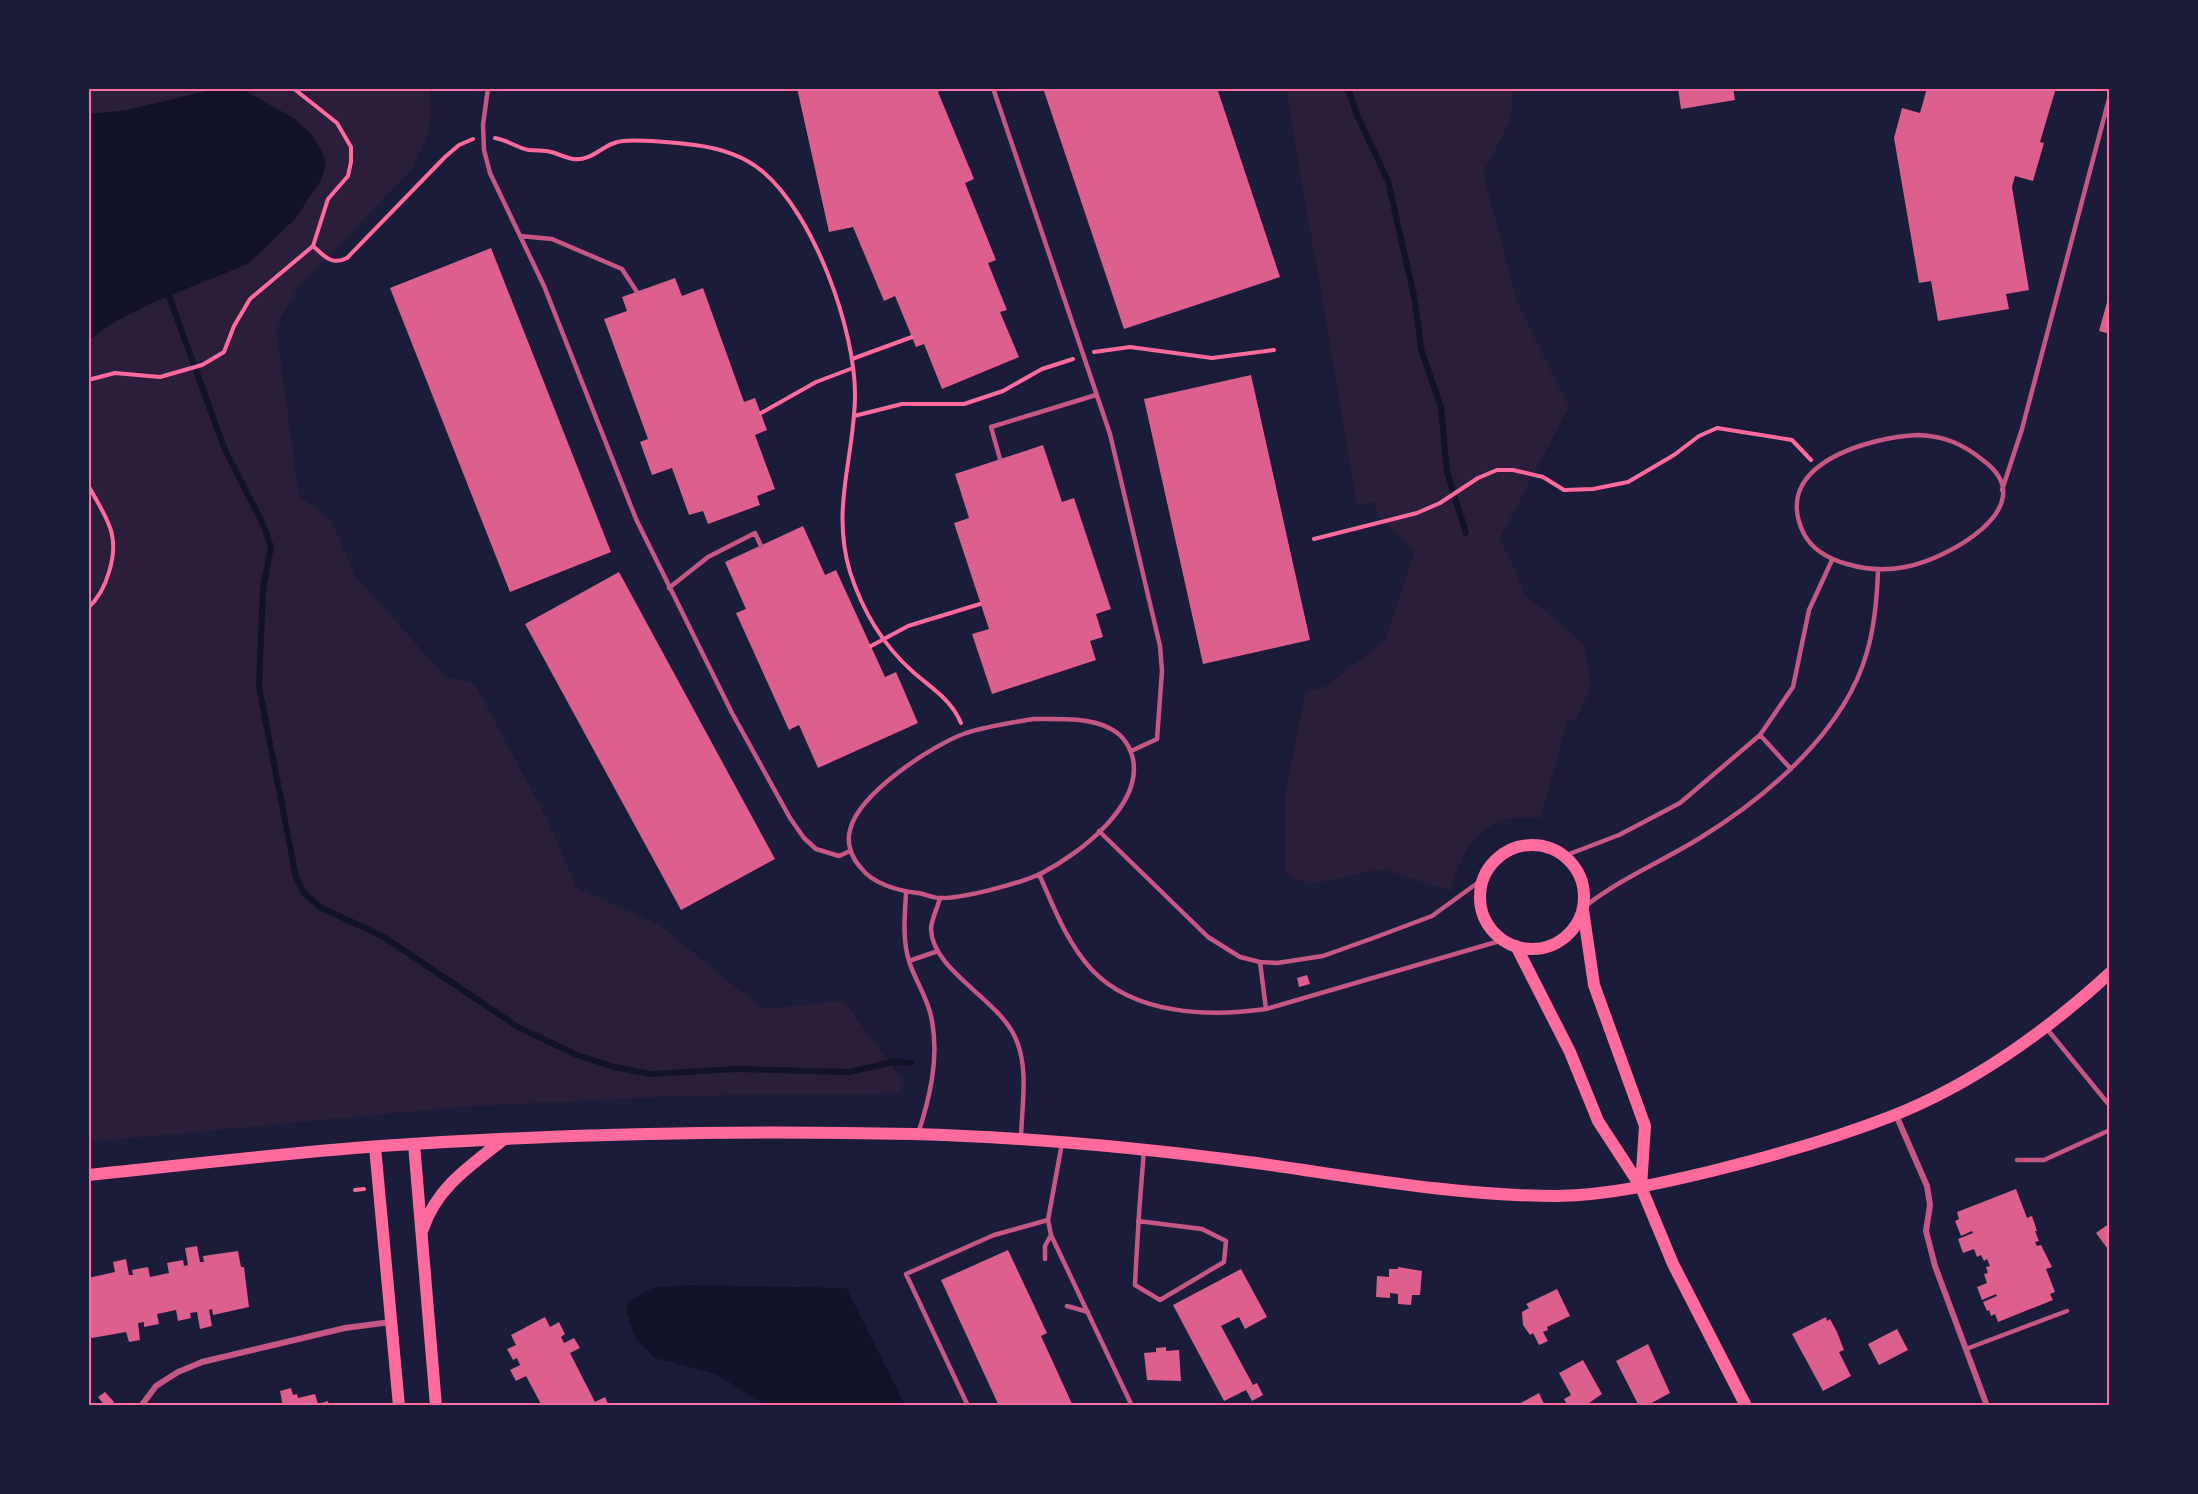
<svg xmlns="http://www.w3.org/2000/svg" width="2198" height="1494" font-family="'Noto Sans',sans-serif">
<rect width="100%" height="100%" fill="#1b1b3a"/>
<path fill="#2a1e3b" d="M89,89H430L431,116L426,139L412,169L300,285L276,326L299,496L332,521L355,576L446,677L475,684L548,821L577,888L658,924L763,1009L844,1001L905,1084H901L900,1093L677,1096L459,1107L89,1142Z
M1286,89H1513L1511,120L1483,172L1517,302L1569,407L1500,538L1526,595L1585,645L1591,686L1577,718L1567,721L1541,818C1530,818 1517,816 1507,819C1471,830 1460,858 1451,891L1382,869L1310,884L1285,873V794L1305,694L1326,686L1385,641L1415,550L1379,518L1375,502L1357,505Z"/>
<path fill="#12122b" d="M215,89H242L295,119L312,135L321,149L326,164L321,180L295,219L248,264L156,301L116,321L89,340V114L127,110Z
M687,1285L846,1288L905,1405H765L716,1374L655,1358L635,1337L626,1310L629,1301L653,1288Z"/>
<g fill="none" stroke-linecap="round" stroke-linejoin="round">
<path stroke="#12122b" stroke-width="6" d="M1348,88L1357,115L1388,181L1415,301L1421,349L1441,407L1447,472L1466,533
M169,296L225,450L263,524L271,547L263,589L259,687L296,877L304,893L320,907L384,937L518,1027L577,1055L614,1067L650,1074L737,1069L849,1072L893,1062L911,1063"/>
</g>
<path fill="#dd5f8e" d="M797,88H943L938,92L974,179L965,183L996,260L988,263L1007,310L1000,312L1019,357L942,389L924,344L916,347L895,296L884,301L853,227L829,232Z
M1043,88H1217L1280,277L1124,329Z
M1678,88H1733L1735,100L1681,109Z
M1927,88H2056L2040,142L2044,143L2033,181L2015,176L2012,187L2029,290L2006,294L2009,309L1938,321L1931,281L1919,283L1894,138L1902,108L1920,113Z
M491,248L611,552L510,592L390,288Z
M675,278L682,296L703,288L744,402L755,398L767,430L755,435L775,489L757,496L760,505L708,524L703,511L689,515L672,468L652,475L640,442L648,439L604,319L627,311L622,297Z
M2109,295H2110V334L2099,331Z
M1251,375L1310,640L1203,664L1144,399Z
M1043,445L1062,502L1074,498L1111,609L1096,614L1103,637L1090,641L1096,660L992,694L972,634L989,629L954,523L969,518L955,474Z
M803,526L825,575L836,570L885,677L896,672L918,723L818,768L799,725L789,730L736,613L746,609L725,562Z
M619,572L775,859L681,910L525,624Z
M1307,975L1310,984L1299,987L1297,978Z
M2016,1189L2027,1218L2032,1216L2037,1231H2035L2039,1241L2035,1242L2037,1246L2041,1245L2052,1267L2046,1269L2055,1292L2050,1294L2053,1300L1998,1322L1995,1314L1991,1316L1989,1310L1987,1311L1983,1302L1997,1296L1996,1294L1982,1300L1977,1287L1987,1283L1984,1274L1988,1273L1986,1267L1990,1266L1987,1259L1984,1261L1981,1255L1977,1257L1974,1249L1963,1253L1958,1239L1973,1233L1972,1231L1961,1236L1955,1221L1959,1219L1957,1212Z
M2110,1223V1252L2096,1233Z
M197,1246L200,1262H204L203,1256L238,1251L241,1267H244L249,1307L213,1315L212,1309L209,1310L212,1326L200,1329L197,1312L190,1313L191,1318L178,1321L176,1310L157,1314L159,1324L144,1327V1322L138,1323L140,1340L129,1342L126,1332L92,1338L88,1336V1278L115,1272L113,1262L126,1259L129,1275H133L132,1270L148,1267L150,1277L169,1273L167,1263L183,1260L184,1266L188,1265L185,1248Z
M1008,1250L1047,1333L1041,1336L1073,1406H999L941,1280Z
M1398,1267L1422,1271L1420,1295H1412L1411,1305L1398,1304V1294L1390,1293V1298L1376,1297L1377,1276L1389,1277V1269H1398Z
M1241,1269L1267,1317L1245,1329L1239,1317L1221,1326L1253,1385L1257,1383L1263,1395L1252,1401L1246,1390L1224,1401L1173,1305Z
M1557,1289L1570,1316L1547,1327L1548,1330L1543,1332L1548,1341L1539,1345L1533,1333L1530,1335L1523,1325L1522,1312L1529,1308L1526,1304Z
M545,1317L550,1327L559,1322L565,1334L561,1337L564,1343L574,1338L580,1348L570,1353L595,1402L605,1397L609,1406H542L526,1376L516,1381L510,1370L520,1365L517,1358L513,1360L507,1349L516,1345L511,1335Z
M1826,1317L1827,1321L1830,1319L1837,1332L1844,1350L1839,1352L1851,1376L1823,1391L1792,1334Z
M1897,1329L1908,1350L1879,1365L1868,1344Z
M1648,1344L1670,1393L1646,1406H1639L1616,1361Z
M1166,1347V1351L1179,1350L1181,1381L1147,1380L1144,1353L1156,1352V1348Z
M1583,1360L1602,1394L1589,1403L1590,1406H1568L1564,1399L1571,1395L1559,1373Z
M291,1388L293,1395L297,1394L298,1398L315,1394L318,1404L328,1401L329,1406H283L280,1391Z
M105,1392L114,1402L110,1406H105L98,1397Z
M1539,1393L1545,1406H1515Z"/>
<g fill="none" stroke-linecap="round" stroke-linejoin="round">
<path stroke="#ff6b9d" stroke-width="4" d="M495,138C508,140 517,148 529,150C537,151 544,150 551,152C559,154 566,158 573,159C593,162 604,142 623,141C638,139 679,143 695,145C718,148 744,156 762,171C814,214 856,331 855,397C854,459 831,508 850,572C862,609 883,645 912,671C931,688 951,699 961,723
M313,246C324,256 332,266 347,258L445,157L459,145L473,139
M1094,352L1130,347L1212,358L1274,350
M852,359L912,337
M88,380L115,373L160,377L202,365L214,358L224,352L234,326L250,299L313,246L328,199L348,176L351,162V147L337,123L293,88
M761,413L816,382L853,368
M854,416L902,404H964L1003,391L1042,369L1073,359
M88,485C106,518 121,534 109,572C105,586 99,598 88,608
M1314,539L1417,513L1440,503L1478,478L1497,470H1513L1543,477L1564,490L1593,489L1628,482L1674,455L1699,436L1717,428L1792,440L1811,460
M871,646L908,626L980,604
M355,1190L364,1189"/>
<path stroke="#c65784" stroke-width="4.5" d="M488,88L483,125L484,150L490,173L544,286L636,519L732,713L790,818L804,838L816,849L839,856L850,851
M993,88L1110,434L1160,646L1162,671L1157,739L1131,751
M520,236L552,239L622,269L637,292
M1918,435C1945,436 1963,444 1984,461C2045,507 1945,560 1905,567C1885,571 1867,570 1847,564C1829,559 1813,551 1804,534C1769,464 1870,437 1918,435Z
M1000,459L991,427L1096,395
M2002,490L2022,429L2110,95
M669,588L708,557L755,533L761,546
M1033,719C1056,719 1088,717 1109,728C1120,733 1128,743 1132,755C1146,804 1079,854 1042,873C1022,883 961,899 940,898C933,898 925,894 918,893C899,891 873,884 861,868C852,858 846,844 850,830C858,794 932,745 966,733C988,726 1010,723 1033,719Z
M1760,735L1791,769
M1099,831L1208,937L1240,957L1260,962L1277,963L1323,956L1376,937L1432,916L1483,879
M1564,856L1619,835L1680,803L1760,735L1793,687L1809,610L1832,560
M1039,874C1054,908 1067,943 1092,970C1135,1015 1209,1017 1266,1009L1503,940
M906,892C905,915 902,938 909,961C915,981 929,999 932,1021C939,1059 930,1097 918,1134
M940,898C938,907 931,920 931,929C932,970 998,999 1015,1037C1029,1066 1022,1105 1021,1137
M1583,908C1619,879 1661,862 1700,838C1768,796 1845,731 1867,652C1875,625 1877,598 1878,571
M909,961L938,951
M1260,962L1266,1009
M2047,1029L2110,1106
M2017,1160H2044L2110,1130
M1048,1220L1051,1235L1132,1406
M1138,1221L1202,1229L1226,1241L1224,1262L1160,1300L1135,1285C1137,1240 1140,1195 1144,1150
M1045,1259V1246L1051,1235
M1067,1306L1088,1312
M1966,1349L2067,1311
M968,1406L906,1274L994,1235L1048,1220L1062,1143"/>
<path stroke="#c65784" stroke-width="6" d="M1896,1115L1927,1186L1930,1205L1926,1231L1935,1266L1987,1406
M141,1406L156,1386L178,1372L202,1362L345,1328L391,1322"/>
<path stroke="#ff6b9d" stroke-width="12" d="M1480 897a52 52 0 1 1 104 0a52 52 0 1 1-104 0Z
M1583,910L1594,985L1645,1126L1641,1187
M1516,946L1570,1052L1598,1121L1641,1187L1673,1264L1746,1406
M414,1144L436,1406
M375,1147L399,1406
M88,1175C186,1165 283,1153 380,1146C557,1134 735,1130 913,1134C1027,1137 1143,1148 1256,1163C1356,1177 1456,1196 1558,1196C1610,1195 1662,1183 1712,1171C1773,1156 1833,1139 1892,1116C1971,1085 2047,1031 2110,973
M423,1229C436,1188 471,1165 503,1140"/>
</g>
<rect width="2198" height="1494" fill="none" stroke="#1b1b3a" stroke-width="180"/>
<rect x="90" y="90" width="2018" height="1314" fill="none" stroke="#ff6b9d" stroke-width="2"/>
</svg>
